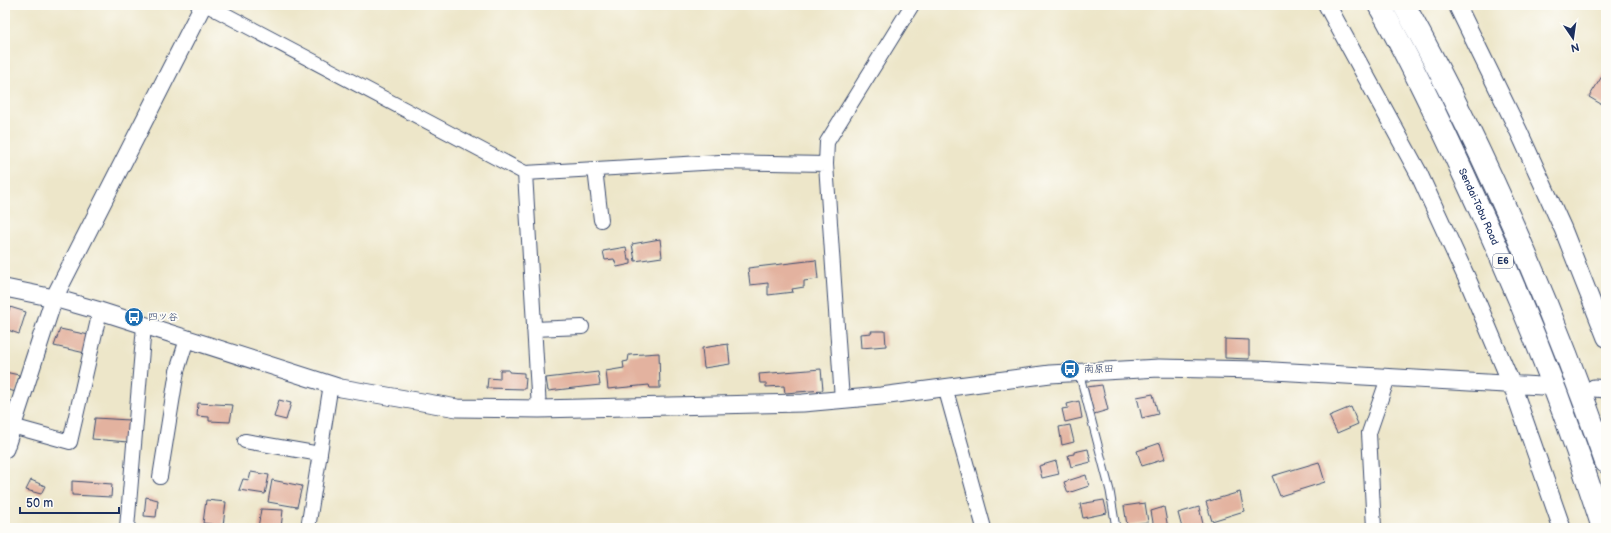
<svg xmlns="http://www.w3.org/2000/svg" width="1611" height="533" font-family="'Balsamiq Sans','Klee One',sans-serif">
<rect width="100%" height="100%" fill="#fdfcf7"/>
<filter id="ink" filterUnits="userSpaceOnUse"><feTurbulence type="fractalNoise" baseFrequency=".025" numOctaves="2"/><feDisplacementMap in="SourceGraphic" scale="8" xChannelSelector="R" yChannelSelector="G"/><feConvolveMatrix kernelMatrix="1 2 1 2 8 2 1 2 1" color-interpolation-filters="sRGB"/></filter>
<filter id="wash" filterUnits="userSpaceOnUse"><feTurbulence type="fractalNoise" baseFrequency=".012" numOctaves="4" result="noise"/><feDisplacementMap in="SourceGraphic" scale="16" xChannelSelector="R" yChannelSelector="G"/><feGaussianBlur stdDeviation="0.9" result="paint"/><feColorMatrix in="noise" values="0 0 0 0 0 0 0 0 0 0 0 0 0 0 0 0 0 1.4 0 .05"/><feComposite in="paint" operator="in"/></filter>
<g filter="url(#wash)">
<rect width="100%" height="100%" fill="#ede6c9"/>
<g id="blocks">
<path fill="#e3b29f" d="M1606,70V107L1589,97Z
M660,239L662,257L635,261L632,244Z
M626,247L628,260H631V264L617,267L614,259L605,260L603,251Z
M816,260L818,279L804,281V287L792,289L793,292L768,295V283L750,285L748,268Z
M10,307L26,312L19,334L5,329V321Z
M60,329L89,335L85,353L54,346Z
M871,331H885L886,346L861,348L860,334L872,333Z
M1225,339L1249,340V359L1225,358Z
M728,344L730,364L704,368L702,348Z
M659,353L660,388H650L649,385L608,389L606,371L624,368L623,362L628,361L629,355Z
M821,369L823,390L785,393L784,386L766,387V383H760L759,374Z
M500,370H509V372L524,373V377L526,378L525,389L487,388L488,378L500,379Z
M5,372L19,375L16,392L5,389Z
M598,372L600,385L548,391L546,378Z
M1102,385L1108,410L1094,414L1087,387Z
M1153,394L1158,414L1142,418L1137,397Z
M279,400L291,403L286,420L274,417Z
M1079,401L1082,418L1065,422L1062,409L1068,408L1067,404Z
M198,403L233,405L230,422L209,421V417L197,416Z
M1351,407L1358,424L1337,433L1329,416Z
M95,418L129,420L128,442L92,439Z
M1070,425L1074,442L1062,445L1059,427Z
M1160,443L1165,459L1142,466L1137,451Z
M1088,449L1091,462L1071,467L1068,455L1074,454V452Z
M1056,461L1059,474L1042,478L1039,466Z
M1319,462L1325,482L1280,496L1272,476Z
M251,472L269,475L265,494L239,490L243,479L249,480Z
M1086,475L1089,486L1068,493L1064,482Z
M31,480L45,486L41,494L26,490Z
M272,480L302,486L297,507L268,502Z
M72,481L112,484L111,497L72,495Z
M1240,492L1244,511L1212,521L1206,502Z
M146,497L158,500L156,517L144,516Z
M206,500L226,502L223,526L203,523Z
M1104,500L1107,513L1083,518L1080,504Z
M1145,503L1148,522L1127,525L1124,506Z
M1164,507L1168,528H1154L1151,511Z
M1199,507L1203,524L1189,528H1182L1178,513Z
M261,509L283,510L281,528H258Z"/>
</g>
</g>
<g filter="url(#ink)">
<use href="#blocks" fill-opacity="0" stroke="#3a4a6e" stroke-width="1"/>
<g fill="none" stroke-linecap="round" stroke-linejoin="round">
<g stroke="#3a4a6e" stroke-width="9">
<path id="service" d="M1079,372L1110,491L1116,528"/>
</g>
<g stroke="#3a4a6e" stroke-width="16">
<path id="minor" d="M207,5L525,173
M826,164L827,142L912,5
M595,169L601,220
M534,329L582,327
M945,387L984,528
M539,409L525,173L720,162L826,164L842,400
M12,426L70,442L100,311
M245,441L320,454
M160,477L177,371L187,339
M127,528L144,326
M308,528L331,384
M1374,528L1369,433L1388,378"/>
</g>
<g stroke="#3a4a6e" stroke-width="19">
<path id="tertiary" d="M1327,5L1418,172L1469,283L1512,385L1562,528
M1457,5L1519,132L1563,229L1606,338
M5,288L54,298L100,311L341,388L457,408L539,409L803,403L881,396L1050,374L1159,368L1257,370L1541,386
M1594,388L1606,389
M5,449L54,298L203,5"/>
</g>
<g stroke="#3a4a6e" stroke-width="24">
<g id="motorway">
<path id="s1" d="M1379,5C1412,63 1441,125 1469,186C1521,297 1566,411 1603,528"/>
<path d="M1404,5C1485,151 1551,305 1606,462"/>
</g>
</g>
<use href="#service" stroke="#fff" stroke-width="7"/>
<use href="#minor" stroke="#fff" stroke-width="14"/>
<use href="#tertiary" stroke="#fff" stroke-width="17"/>
<use href="#motorway" stroke="#fff" stroke-width="22"/>
</g>
</g>
<defs>
<g id="bus-disc" transform="scale(1)"><circle r="9.5" fill="#1f6fb2" stroke="#fdfcf7"/><path d="M-5-6H5V4H4V6H2V4H-2V6H-4V4H-5ZM-3.5-4V0h7V-4ZM-3.5 1.2v1.5H-2V1.2ZM2 1.2v1.5H3.5V1.2Z" fill="#fff"/></g>
</defs>
<g fill-rule="evenodd">
<use href="#bus-disc" x="134" y="317"/>
<use href="#bus-disc" x="1070" y="369"/>
</g>
<g text-anchor="middle" dominant-baseline="central" stroke-width="3.5" stroke-linejoin="round" paint-order="stroke">
<rect fill="#fdfcf7" stroke="#5f6c8c" stroke-width="1" x="1493" y="254" width="20" height="14" rx="3"/>
<g font-size="9" font-weight="bold" fill="#1b2f5e">
<text x="1503" y="261">E6</text>
</g>
<g font-size="10" fill="#1b2f5e" stroke="#fdfcf7">
<text stroke="none"><textPath href="#s1" startOffset="225">Sendai-Tobu Road</textPath></text>
</g>
<g font-size="10" fill="#1b2f5e" stroke="#fdfcf7" text-anchor="start">
<text x="148" y="317">四ツ谷</text>
<text x="1084" y="369">南原田</text>
</g>
</g>
<rect width="1611" height="533" fill="none" stroke="#fdfcf7" stroke-width="20"/>
<g transform="translate(1573 38) rotate(167)" stroke="#fdfcf7" stroke-width="3" paint-order="stroke">
<path d="M0-3L7 15L0 10L-7 15Z" fill="#1b2f5e"/>
<text y="-6" font-size="11" font-weight="bold" text-anchor="middle" fill="#1b2f5e">N</text>
</g>
<path d="M20 507v6h99v-6" fill="none" stroke="#1b2f5e" stroke-width="2"/>
<text x="26" y="507" font-size="12" fill="#1b2f5e" stroke="#fdfcf7" stroke-width="3" paint-order="stroke">50 m</text>
</svg>
